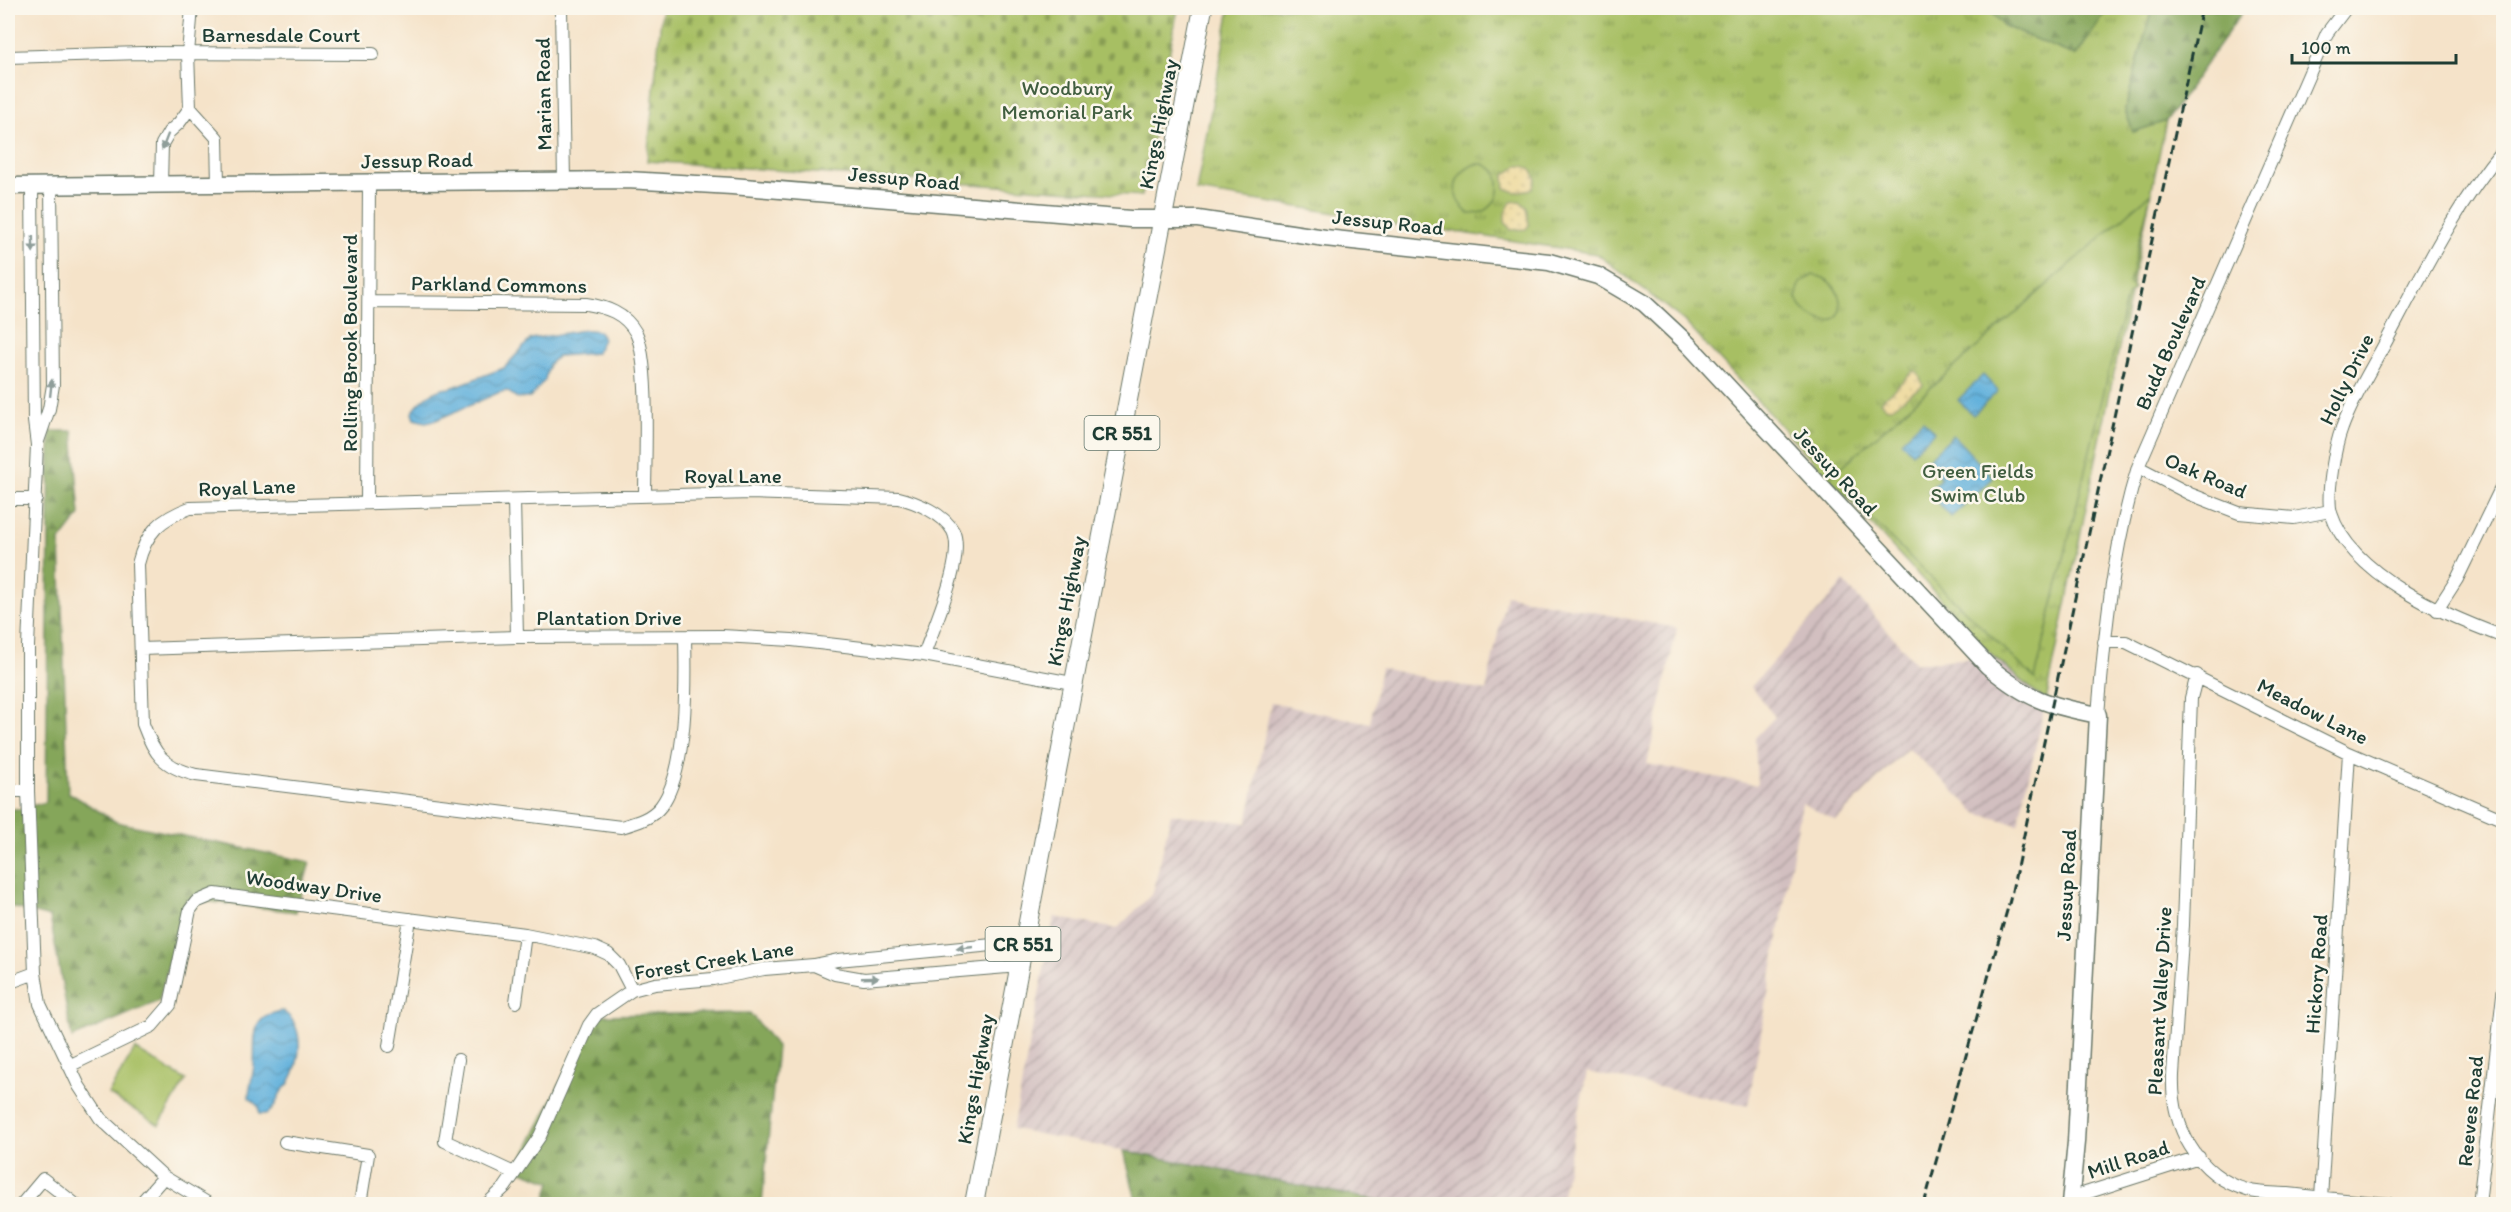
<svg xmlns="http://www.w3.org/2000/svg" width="2511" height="1212" font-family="Itim,sans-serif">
<defs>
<pattern id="industrial-furrows" width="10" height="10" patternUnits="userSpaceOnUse" patternTransform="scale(1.5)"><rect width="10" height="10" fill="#d2bfc0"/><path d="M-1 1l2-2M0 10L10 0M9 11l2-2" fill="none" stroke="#aa9c9d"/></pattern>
<pattern id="grass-tufts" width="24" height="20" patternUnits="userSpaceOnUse" patternTransform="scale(1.5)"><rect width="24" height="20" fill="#a7bf64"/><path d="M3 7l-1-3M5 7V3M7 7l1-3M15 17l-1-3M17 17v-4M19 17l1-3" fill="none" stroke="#879c53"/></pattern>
<pattern id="forest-firs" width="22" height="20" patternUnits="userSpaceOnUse" patternTransform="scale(1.5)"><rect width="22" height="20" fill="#85a65a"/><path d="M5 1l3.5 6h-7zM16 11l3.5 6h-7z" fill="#6c884b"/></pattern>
<pattern id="sand-dots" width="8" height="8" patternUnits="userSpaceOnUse" patternTransform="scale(1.5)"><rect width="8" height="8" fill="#eeda9e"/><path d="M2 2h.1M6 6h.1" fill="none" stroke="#ccbc89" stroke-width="1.8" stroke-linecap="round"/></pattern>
<pattern id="cemetery-stones" width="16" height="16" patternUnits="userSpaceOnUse" patternTransform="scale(1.5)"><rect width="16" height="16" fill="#a7bf64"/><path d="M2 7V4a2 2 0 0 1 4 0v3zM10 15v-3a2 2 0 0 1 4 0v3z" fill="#879c53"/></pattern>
<pattern id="water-waves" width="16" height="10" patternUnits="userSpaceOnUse" patternTransform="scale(1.5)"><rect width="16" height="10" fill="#62b1dc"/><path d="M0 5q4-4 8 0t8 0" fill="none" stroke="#5091b3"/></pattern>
</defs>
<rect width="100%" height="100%" fill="#fbf7ec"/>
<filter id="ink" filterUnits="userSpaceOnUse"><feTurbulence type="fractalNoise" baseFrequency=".0167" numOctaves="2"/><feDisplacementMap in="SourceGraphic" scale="12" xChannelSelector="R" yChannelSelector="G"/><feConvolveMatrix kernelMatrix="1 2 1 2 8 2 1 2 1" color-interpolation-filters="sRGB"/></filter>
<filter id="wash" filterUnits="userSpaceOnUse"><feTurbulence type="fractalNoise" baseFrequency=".008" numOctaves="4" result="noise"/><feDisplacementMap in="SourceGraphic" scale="24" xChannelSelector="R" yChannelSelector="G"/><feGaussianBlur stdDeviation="1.35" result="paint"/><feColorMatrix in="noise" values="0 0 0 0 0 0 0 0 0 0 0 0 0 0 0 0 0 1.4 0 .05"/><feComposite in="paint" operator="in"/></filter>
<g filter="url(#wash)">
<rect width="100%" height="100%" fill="#f5e3c9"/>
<path fill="url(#industrial-furrows)" d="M1844,582L1916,663L1993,656L2046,701L2018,824L1978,814L1908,748L1836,821L1802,803L1748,1106L1587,1072L1560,1204H1395L1013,1129L1054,917L1117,929L1153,893L1171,814L1247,823L1271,703L1370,723L1381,668L1486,691L1506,595L1677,628L1647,764L1757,785L1755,738L1775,717L1751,687Z"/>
<path fill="url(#grass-tufts)" stroke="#637e4c" stroke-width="1.5" d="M1230,8H1987L2004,26L2076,56L2109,8H2152L2125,110L2133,132L2166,121L2046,701L1993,656L1684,321L1597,254L1411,225L1381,226V220L1196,191Z"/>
<path fill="url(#forest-firs)" stroke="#527247" stroke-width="1.5" d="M1987,8H2109L2076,56L2004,26Z
M2152,8H2245L2166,121L2133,132L2125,110Z
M50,431H73L80,515L60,541L68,792L116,822L310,862L296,912L186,899L159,1001L72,1038L50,917L8,906V809H20L46,802Z
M750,1013L777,1047L762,1204H544L551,1182L517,1169L594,1015Z
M1124,1151L1395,1204H1137Z"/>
<path fill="url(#sand-dots)" stroke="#868c69" stroke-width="1.5" d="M1517,166C1527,165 1532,169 1536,178L1532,189L1515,192L1505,188L1504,176Z
M1520,201L1526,207L1529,225L1526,229L1511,230L1505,222V213L1511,202Z
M1914,371L1918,373L1923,385L1892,407L1887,408L1881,402L1885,397Z"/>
<path fill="url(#cemetery-stones)" stroke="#637e4c" stroke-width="1.5" d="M662,8H1178L1142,196L647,161Z"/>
<path fill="#a7bf64" stroke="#637e4c" stroke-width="1.5" d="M1475,164H1484L1495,171C1504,194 1494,214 1469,214C1449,197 1451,175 1475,164Z
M2151,193L2129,284L2134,289L2127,296L2035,679L1829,478Z
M1813,275C1848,279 1850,334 1816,318C1807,314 1800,307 1796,298L1800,283Z
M135,1049L186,1080L159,1125L108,1094Z"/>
<path fill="url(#water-waves)" stroke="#407788" stroke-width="1.5" d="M584,330C594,330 600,329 603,339L596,353L558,356L549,364L545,380L530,398H517L507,391L500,392L436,420L426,422L414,419L412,413C421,399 435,388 451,388L504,368L531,339Z
M1983,375L1998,391L1973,415L1958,400Z
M1923,420L1934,432L1912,453L1901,441Z
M1953,435L1993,478L1951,517L1928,492L1941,478L1926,461Z
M283,1011C306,1027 301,1061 289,1083C286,1087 282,1090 280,1094C276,1103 275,1108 267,1114H259V1107L249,1098C249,1087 253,1076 254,1065C256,1039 248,1016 283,1011Z"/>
</g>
<g filter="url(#ink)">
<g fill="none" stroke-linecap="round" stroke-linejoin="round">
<g stroke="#6a7768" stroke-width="14">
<path id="street" d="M561,8L564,181
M8,57L141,53L373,54
M190,108L217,138L218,184
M2504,148C2457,204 2424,270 2390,334C2374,365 2354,395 2342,428C2335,446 2326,495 2331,513C2351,576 2447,616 2504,637
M161,184L162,144L169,132L179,123L190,108L188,53L192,8
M32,185L34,421L37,445L28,646V791L35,973L40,1004L79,1086L100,1118L164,1177L209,1204
M369,302L586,304C606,307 625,313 636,333C650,361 645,460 645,495
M38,441L49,409L53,385L51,185
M2138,467L2190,494L2239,513L2294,518L2330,511
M8,499H36
M514,500L517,637
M367,502L369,183
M2437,610L2457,579L2504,482
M685,637C686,680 688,770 661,806C651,819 635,823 621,827L196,775C163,767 154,754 143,724L138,564C146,532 160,519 190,508L751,493L899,498C916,502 944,514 953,531C966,557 933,628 924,655
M2104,642H2126L2349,753L2504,820
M141,649L517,637L722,636L792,640L924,655L1072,683
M2197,675L2191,698L2183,925L2173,1075C2171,1126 2196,1175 2247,1190C2259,1194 2275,1193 2288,1194C2322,1198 2355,1201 2389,1204
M2098,715C2105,631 2113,548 2138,467L2327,33L2346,8
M8,791H28
M814,965L835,974L864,979L1019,966
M8,983L35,973
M516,1002L525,934
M389,1046L410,919
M458,1060L445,1141L514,1173
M69,1066L152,1026L170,1005L190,910L196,902L215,894L525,934L595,948L608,954L619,965L632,990
M285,1142L368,1155L360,1204
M2070,1198L2199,1157
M2321,1198L2349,753
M22,1204L43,1179L75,1204
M140,1204L164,1177
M487,1204L505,1187L540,1136L589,1025L597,1014L632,990L655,984L713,979L764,969L814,965L838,960L1023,942
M2479,1204L2504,986"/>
</g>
<g stroke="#6a7768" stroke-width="19">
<path id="secondary" d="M8,186L627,180L732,186L1130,219H1198L1325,238L1549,262L1598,276L1644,303L1689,345L1988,666C2029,700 2047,705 2098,715L2076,1142L2070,1204"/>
</g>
<g stroke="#6a7768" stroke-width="20">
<path id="primary" d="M974,1204L1203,8"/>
</g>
<use href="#street" stroke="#fff" stroke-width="12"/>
<use href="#secondary" stroke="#fff" stroke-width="16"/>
<use href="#primary" stroke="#fff" stroke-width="18"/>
<path stroke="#1f3d34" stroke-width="3" stroke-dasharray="9 4.5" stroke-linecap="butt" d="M1924,1204L2010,900L2202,8"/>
</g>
<defs><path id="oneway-solid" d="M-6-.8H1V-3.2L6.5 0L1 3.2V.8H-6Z" transform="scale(1.5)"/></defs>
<g fill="#8f9e9a">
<use href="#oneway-solid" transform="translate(165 142) rotate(111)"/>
<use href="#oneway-solid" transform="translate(33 244) rotate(89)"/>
<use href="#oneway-solid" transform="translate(51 388) rotate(-84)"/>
<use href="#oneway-solid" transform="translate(965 948) rotate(174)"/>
<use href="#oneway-solid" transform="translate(870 978) rotate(-2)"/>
</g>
</g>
<g text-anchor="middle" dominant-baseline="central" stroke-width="5" stroke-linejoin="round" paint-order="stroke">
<g fill="#fbf7ec" stroke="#61756b" stroke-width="1.5">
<rect x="1084.5" y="416" width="75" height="34" rx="4.5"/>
<rect x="985.5" y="927" width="75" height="34" rx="4.5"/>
</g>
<g font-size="20" font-weight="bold" fill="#1f3d34">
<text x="1122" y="433">CR 551</text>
<text x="1023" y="944">CR 551</text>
</g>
<g font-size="21" fill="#1f3d34" stroke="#fbf7ec">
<text x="281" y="34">Barnesdale Court</text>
<text transform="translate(543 94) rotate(-91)">Marian Road</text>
<text transform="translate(1158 124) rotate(-79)">Kings Highway</text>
<text transform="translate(417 160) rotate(-1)">Jessup Road</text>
<text transform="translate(904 178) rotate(5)">Jessup Road</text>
<text transform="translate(1388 222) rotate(6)">Jessup Road</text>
<text transform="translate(499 284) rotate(1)">Parkland Commons</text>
<text transform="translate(349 343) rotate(-90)">Rolling Brook Boulevard</text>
<text transform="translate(2170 343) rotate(-66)">Budd Boulevard</text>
<text transform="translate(2346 379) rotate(-64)">Holly Drive</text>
<text transform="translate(1836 471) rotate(47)">Jessup Road</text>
<text x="733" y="475">Royal Lane</text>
<text transform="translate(2206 475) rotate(23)">Oak Road</text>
<text transform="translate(247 487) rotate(-2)">Royal Lane</text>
<text transform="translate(1066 601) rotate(-79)">Kings Highway</text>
<text x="609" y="617">Plantation Drive</text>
<text transform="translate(2313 711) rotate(27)">Meadow Lane</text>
<text transform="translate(2066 885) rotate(-87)">Jessup Road</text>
<text transform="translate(314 886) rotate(8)">Woodway Drive</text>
<text transform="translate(714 960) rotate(-9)">Forest Creek Lane</text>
<text transform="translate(2316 974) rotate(-86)">Hickory Road</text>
<text transform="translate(2159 1001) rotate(-87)">Pleasant Valley Drive</text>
<text transform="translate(975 1079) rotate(-80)">Kings Highway</text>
<text transform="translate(2470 1111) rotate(-84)">Reeves Road</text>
<text transform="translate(2128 1159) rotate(-18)">Mill Road</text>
</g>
<g font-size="21" fill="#415e40" stroke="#fbf7ec">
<text x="1067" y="87">Woodbury<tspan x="1067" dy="24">Memorial Park</tspan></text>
<text x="1978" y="470">Green Fields<tspan x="1978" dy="24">Swim Club</tspan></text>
</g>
</g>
<rect width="2511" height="1212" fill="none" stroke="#fbf7ec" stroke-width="30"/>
<path d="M2292 54v9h164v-9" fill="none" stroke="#1f3d34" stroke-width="3"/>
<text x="2301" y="54" font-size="18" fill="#1f3d34" stroke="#fbf7ec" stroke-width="4.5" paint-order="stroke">100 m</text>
</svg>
